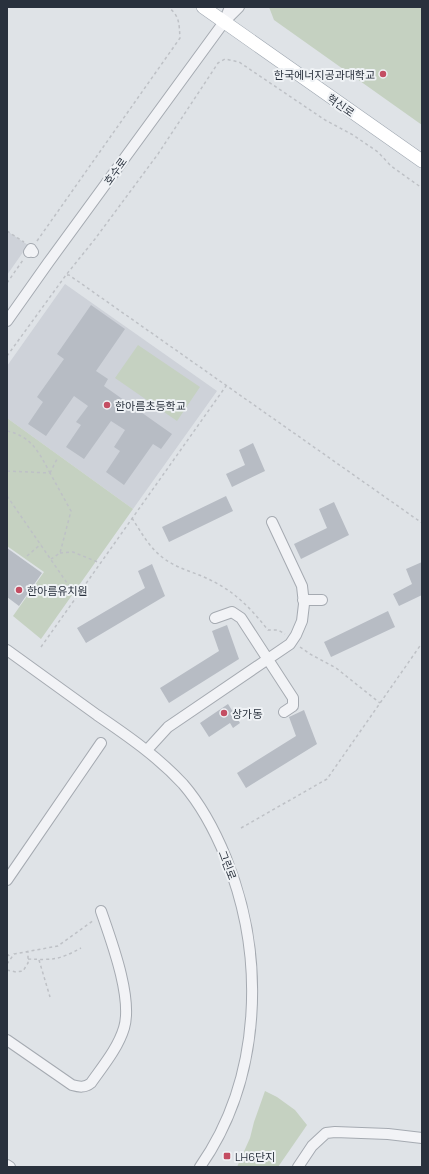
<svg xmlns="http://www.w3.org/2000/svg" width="429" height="1174" font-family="Manrope,'Noto Sans KR',sans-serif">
<rect width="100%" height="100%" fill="#dfe3e7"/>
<path fill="#ced2d9" d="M7,231L28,245L7,275Z
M65,284L217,391L133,509L7,418V366Z"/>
<path fill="#c5d1c1" d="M269,7H422V125L274,20Z
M138,345L200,387L177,421L115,378Z
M7,418L133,509L41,639L13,616L44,572L7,546Z
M265,1091L277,1097L295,1110L307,1125L278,1167H237L250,1138L254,1122Z"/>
<path fill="#b7bcc4" d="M91,305L125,329L96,371L108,379L104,386L172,434L161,449L153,444L124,485L106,472L120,451L114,447L125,430L111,421L84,459L66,447L81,425L76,422L88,406L74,396L46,436L28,424L43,402L37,397L64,359L57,354Z
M253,443L265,471L232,487L226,474L245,465L239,450Z
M226,496L233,511L169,542L162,527Z
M334,502L349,535L301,559L294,544L327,528L319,509Z
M7,548L42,573L19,606L7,597Z
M422,562V595L399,606L393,594L412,584L406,569Z
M152,564L165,596L86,643L77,628L145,588L138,571Z
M388,611L395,627L331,657L324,642Z
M227,625L239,659L169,703L160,688L219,651L212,631Z
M228,704L240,723L233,728L230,723L209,737L200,723Z
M304,710L317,744L246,788L237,773L296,736L289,717Z"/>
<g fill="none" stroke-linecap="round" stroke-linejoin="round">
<g stroke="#a5aab1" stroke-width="12">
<path id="minor" d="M230,7L224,22L239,7
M29,252L31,249L33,252
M7,321L48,263L224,22
M303,600H322
M215,618L232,612L241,618L293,698V706L284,712
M7,650C37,672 67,693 97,715C128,736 158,757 183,784C202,806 215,831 226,858C266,957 262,1078 200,1167
M147,750L168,727L290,644L296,635L302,621L304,604L302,586L272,522
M7,880L101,743
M7,1040L72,1085C79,1087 85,1088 91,1083C103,1066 118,1048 124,1028C133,998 111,940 101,911
M7,1165L10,1167
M298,1167L312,1146L326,1133L335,1132L388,1134L422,1138"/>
</g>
<g stroke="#a0a8b2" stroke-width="14">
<path id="major" d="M203,7L422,161"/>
</g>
<path stroke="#bec1c6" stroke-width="1.5" stroke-dasharray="3 3" stroke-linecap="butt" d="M7,231L24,242
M37,241L180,38C179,24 180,16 168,7
M67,275H69L422,523
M7,283L23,260
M7,356L66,275L95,239L158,154L218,63L225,59L239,62L325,120L353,135L378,152L391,166L422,188
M7,431C31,436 39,452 50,473
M7,471L50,473L71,511L60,553L51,559
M50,473L58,457
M7,496L76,596
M132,518C141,532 149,547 162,557C174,567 190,571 204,577C233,590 248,605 268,630H278L285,634
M60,553L73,552L100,563
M27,556L41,544
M41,647L226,386
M300,647L310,654L336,668L380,703
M241,828L327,779L422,643
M7,954L12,958
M28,959C53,960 59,960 81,948
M39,960L50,997
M7,964L14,954L58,946L94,920
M7,970L16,972L23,971L28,963V952"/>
<use href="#minor" stroke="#f2f3f6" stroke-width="10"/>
<use href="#major" stroke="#fff" stroke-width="13"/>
</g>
<g fill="#c44d62" stroke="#eff2f5" stroke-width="1.5">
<circle cx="383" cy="74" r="4"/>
<circle cx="107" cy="405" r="4"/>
<circle cx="19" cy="590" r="4"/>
<circle cx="224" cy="713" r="4"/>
<rect x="223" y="1152" width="8" height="8" rx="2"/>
</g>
<g text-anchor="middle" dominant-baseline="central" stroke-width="4" stroke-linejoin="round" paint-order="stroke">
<g font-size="11" fill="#29313d" stroke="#eff2f5" text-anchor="start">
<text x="375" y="74" text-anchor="end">한국에너지공과대학교</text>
<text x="115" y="405">한아름초등학교</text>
<text x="27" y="590">한아름유치원</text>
<text x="232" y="713">상가동</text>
<text x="235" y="1156">LH6단지</text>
</g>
<g font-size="11" fill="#29313d" stroke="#eff2f5">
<text transform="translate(341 105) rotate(35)">혁신로</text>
<text transform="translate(115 171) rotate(-54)">호수로</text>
<text transform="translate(228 865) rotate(69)">그린로</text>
</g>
</g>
<rect width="429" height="1174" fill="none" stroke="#29313d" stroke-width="16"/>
</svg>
